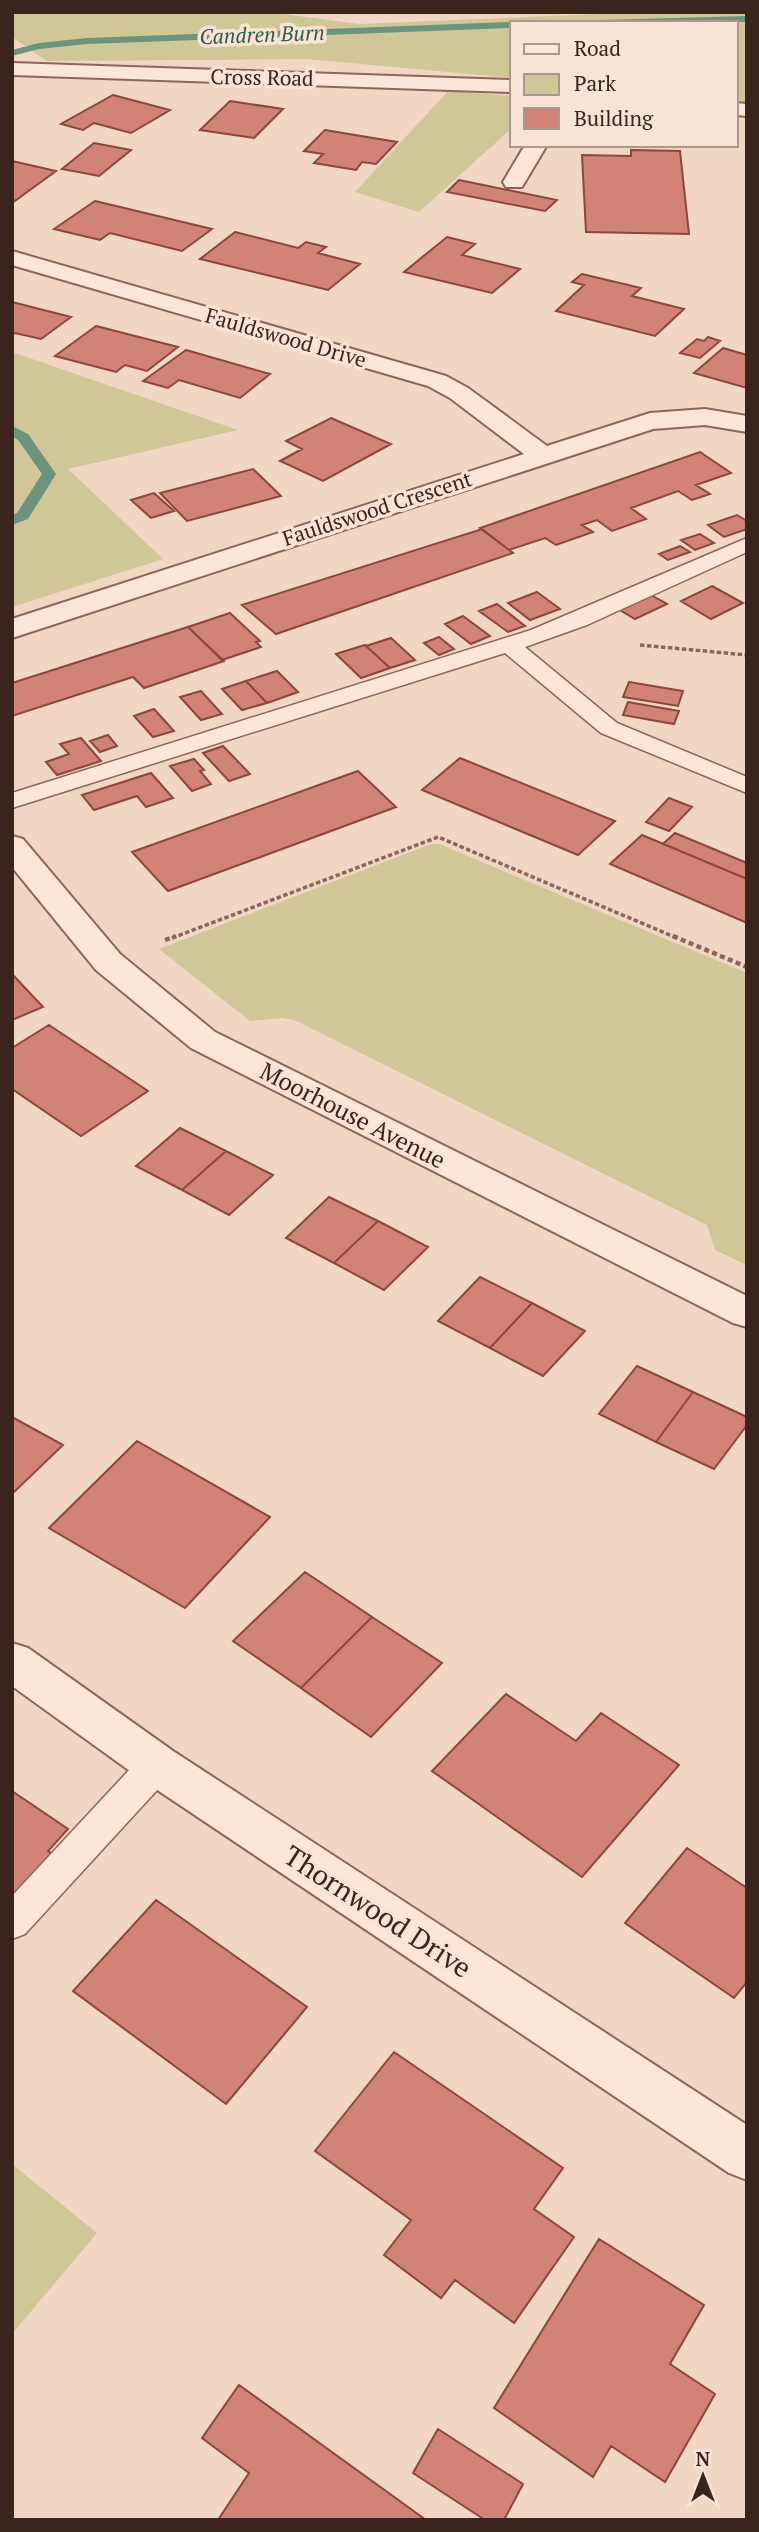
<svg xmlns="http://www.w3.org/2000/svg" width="759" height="2532" font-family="'PT Serif',serif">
<rect width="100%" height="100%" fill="#f1d6c4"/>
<path fill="#d0c697" d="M12,12H268L359,24L647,12H747V103L736,102V23H512V78L307,59L47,61L12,37Z
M448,91L512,96V128L419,212L355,192Z
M12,352L238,430L68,469L163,559L12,607Z
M431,844H439L747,973V1265L715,1250L707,1225L294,1020L282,1018L250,1021L159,949Z
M12,2164L97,2233L12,2334Z"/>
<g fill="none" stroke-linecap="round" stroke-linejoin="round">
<path fill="#6c937e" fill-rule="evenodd" d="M747,16V22L595,23L600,20Z
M512,22L516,23H512V28L87,44L39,49L12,56V50L39,43L87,38Z
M12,426L28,434L56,474L28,519L12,525V515L17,513L42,474L18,440L12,436Z"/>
</g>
<path fill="#d18378" stroke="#8d463d" stroke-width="2" d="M113,95L170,110L131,133L94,123L83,130L61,124Z
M230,101L283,109L254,138L200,130Z
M325,130L397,142L376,164L362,162L356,170L314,163L323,154L304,151Z
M94,143L131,150L99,176L62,169Z
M631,150L680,151L689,234L586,232L582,155L631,156Z
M12,161L56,171L12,203Z
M459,180L557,200L545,211L447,192Z
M95,201L212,229L182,251L110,233L100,240L54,229Z
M235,232L298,248L306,242L326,247L318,253L360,264L328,290L200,259Z
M447,237L475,244L462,255L520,269L492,293L404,272Z
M582,274L641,288L632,296L684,309L655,336L556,311L584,285L572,282Z
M12,302L71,317L41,339L15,333L12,335Z
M96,326L178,347L147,371L125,365L116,372L55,356Z
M708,337L720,341L700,358L680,353L697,339L704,341Z
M723,348L747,355V388L694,373Z
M186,350L270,374L240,398L179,380L168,388L143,381Z
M331,418L391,444L323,481L280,461L302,449L286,441Z
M700,452L731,473L696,485L710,494L692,500L678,491L631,508L646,519L612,531L597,520L582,525L593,532L556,545L545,538L509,550L480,528Z
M253,469L281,496L187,521L160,493Z
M154,493L174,511L151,518L131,500Z
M737,515L747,521V529L724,537L708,525Z
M482,529L513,553L276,634L242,605Z
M700,534L714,543L695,550L681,540Z
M680,546L690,552L668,560L659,554Z
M712,586L743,603L711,619L681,601Z
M537,592L560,609L530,620L508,603Z
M651,595L667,604L635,619L620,610Z
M497,604L525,626L508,632L479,611Z
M230,613L260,641L256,642L261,647L222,660L188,627Z
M463,616L490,636L471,644L445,624Z
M188,627L224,661L144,688L133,677L12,716V683Z
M439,637L454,649L439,655L424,643Z
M391,638L415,660L390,668L366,646Z
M365,645L366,646L390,668L361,678L336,654Z
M277,671L298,692L267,703L246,681Z
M246,681L267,703L242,710L222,689Z
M629,682L683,691L678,706L623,697Z
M201,691L222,714L201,720L180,697Z
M628,702L679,711L674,724L623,715Z
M154,709L174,731L153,737L134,716Z
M108,735L117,746L100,752L90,741Z
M81,738L101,761L57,775L46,762L69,754L60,744Z
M223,746L250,774L229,781L203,753Z
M460,758L615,821L578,855L422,790Z
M194,759L204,770L200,771L211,784L192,791L170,766Z
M358,771L396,807L168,891L132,852Z
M151,773L173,798L146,807L137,796L94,810L82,795Z
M669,798L692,807L669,831L646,822Z
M675,833L747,863V879L663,844Z
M642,835L747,879V923L610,864Z
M12,974L43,1007L12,1020Z
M49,1025L148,1091L81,1136L12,1089V1048Z
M180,1128L226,1151L182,1190L136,1166Z
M226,1151L273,1175L229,1215L182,1190Z
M329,1197L378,1221L334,1263L286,1238Z
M378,1221L428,1247L384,1290L334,1263Z
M480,1277L532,1303L490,1348L438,1321Z
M532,1303L585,1331L543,1376L490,1348Z
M637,1366L693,1392L656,1442L599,1414Z
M693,1392L747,1417V1425L714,1469L656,1442Z
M12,1417L63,1445L12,1494Z
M137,1441L270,1517L185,1608L49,1528Z
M305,1572L372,1617L301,1688L233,1641Z
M372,1617L442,1663L371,1737L301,1688Z
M506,1694L576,1741L601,1713L679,1765L582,1877L432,1771Z
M12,1791L68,1829L48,1851L76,1870L13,1939Z
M687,1848L747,1888V1982L734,1998L625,1923Z
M156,1900L307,2007L226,2104L73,1991Z
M394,2052L563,2168L534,2209L574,2237L514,2323L455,2280L441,2298L384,2255L411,2220L315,2151Z
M599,2239L704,2305L670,2364L715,2394L665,2482L611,2446L593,2477L494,2408Z
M239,2385L426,2520H218L249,2473L202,2438Z
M438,2429L523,2484L504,2520H485L413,2473Z"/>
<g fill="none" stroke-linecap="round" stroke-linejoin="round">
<g stroke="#8d6659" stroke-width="3">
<path id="service" d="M747,538V552L587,625L525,647L617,723L747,777V793L601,733L505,653L12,808V793L531,630Z
M157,1750L170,1754L175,1765L170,1776L25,1934L12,1939V1896L144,1754Z"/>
</g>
<g stroke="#8d6659" stroke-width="4">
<path id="minor" d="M525,145H547L522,187H506L503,182Z
M12,251L446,376L468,388L547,446L650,413L705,409L747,416V432L705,425L653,429L12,638V619L524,454L450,398L428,386L12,265Z
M12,836L23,839L120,954L215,1032L747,1296V1327L733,1323L191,1048L96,970L12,867Z
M12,1643L28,1648L173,1751L747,2125V2180L729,2173L141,1779L12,1686Z"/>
</g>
<g stroke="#8d6659" stroke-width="4">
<path id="tertiary" d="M12,63L512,80V92L12,75Z
M736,103L747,104V116L736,115Z"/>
</g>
<path stroke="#8d6659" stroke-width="3.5" stroke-dasharray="4.5 2.5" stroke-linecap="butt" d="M640,645L747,655
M172,938L438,837L677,938"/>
<path stroke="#8d6659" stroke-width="4.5" stroke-dasharray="5 3.5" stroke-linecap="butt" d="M673,936L747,967
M165,940L176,936"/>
<use href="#service" fill="#fbe6d8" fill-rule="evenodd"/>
<use href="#minor" fill="#fbe6d8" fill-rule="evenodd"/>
<use href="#tertiary" fill="#fbe6d8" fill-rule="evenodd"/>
</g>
<g text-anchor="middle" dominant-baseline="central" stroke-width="7" stroke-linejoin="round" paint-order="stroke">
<g font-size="21" font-style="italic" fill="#2c5c4b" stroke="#f8e3d4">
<text transform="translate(262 34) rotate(-2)">Candren Burn</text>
</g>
<g font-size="21" fill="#3c241e" stroke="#f8e3d4">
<text transform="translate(262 77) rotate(1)">Cross Road</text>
<text transform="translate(286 337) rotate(16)">Fauldswood Drive</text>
<text transform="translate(377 508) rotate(-18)">Fauldswood Crescent</text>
</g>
<g font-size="24" fill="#3c241e" stroke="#f8e3d4">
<text transform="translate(353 1115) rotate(27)">Moorhouse Avenue</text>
</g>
<g font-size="28" fill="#3c241e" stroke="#f8e3d4">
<text transform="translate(378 1911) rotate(33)">Thornwood Drive</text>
</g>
</g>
<rect width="759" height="2532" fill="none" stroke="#3c241e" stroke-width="28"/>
<rect x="510" y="21" width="228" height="126" fill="#f8e3d4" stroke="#ad978b" stroke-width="2"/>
<rect x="524" y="44" width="35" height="10" fill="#fbe6d8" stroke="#ad978b" stroke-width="2"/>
<text x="574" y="56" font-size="21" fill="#3c241e">Road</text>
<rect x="524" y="74" width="35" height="21" fill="#d0c697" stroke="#ad978b" stroke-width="2"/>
<text x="574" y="91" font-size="21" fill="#3c241e">Park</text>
<rect x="524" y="108" width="35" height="21" fill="#d18378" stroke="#ad978b" stroke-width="2"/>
<text x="574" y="126" font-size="21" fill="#3c241e">Building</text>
<g transform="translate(703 2476)" stroke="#f8e3d4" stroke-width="5" paint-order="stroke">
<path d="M0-5L12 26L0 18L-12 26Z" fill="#3c241e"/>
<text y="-10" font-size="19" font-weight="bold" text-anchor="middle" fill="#3c241e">N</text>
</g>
</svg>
